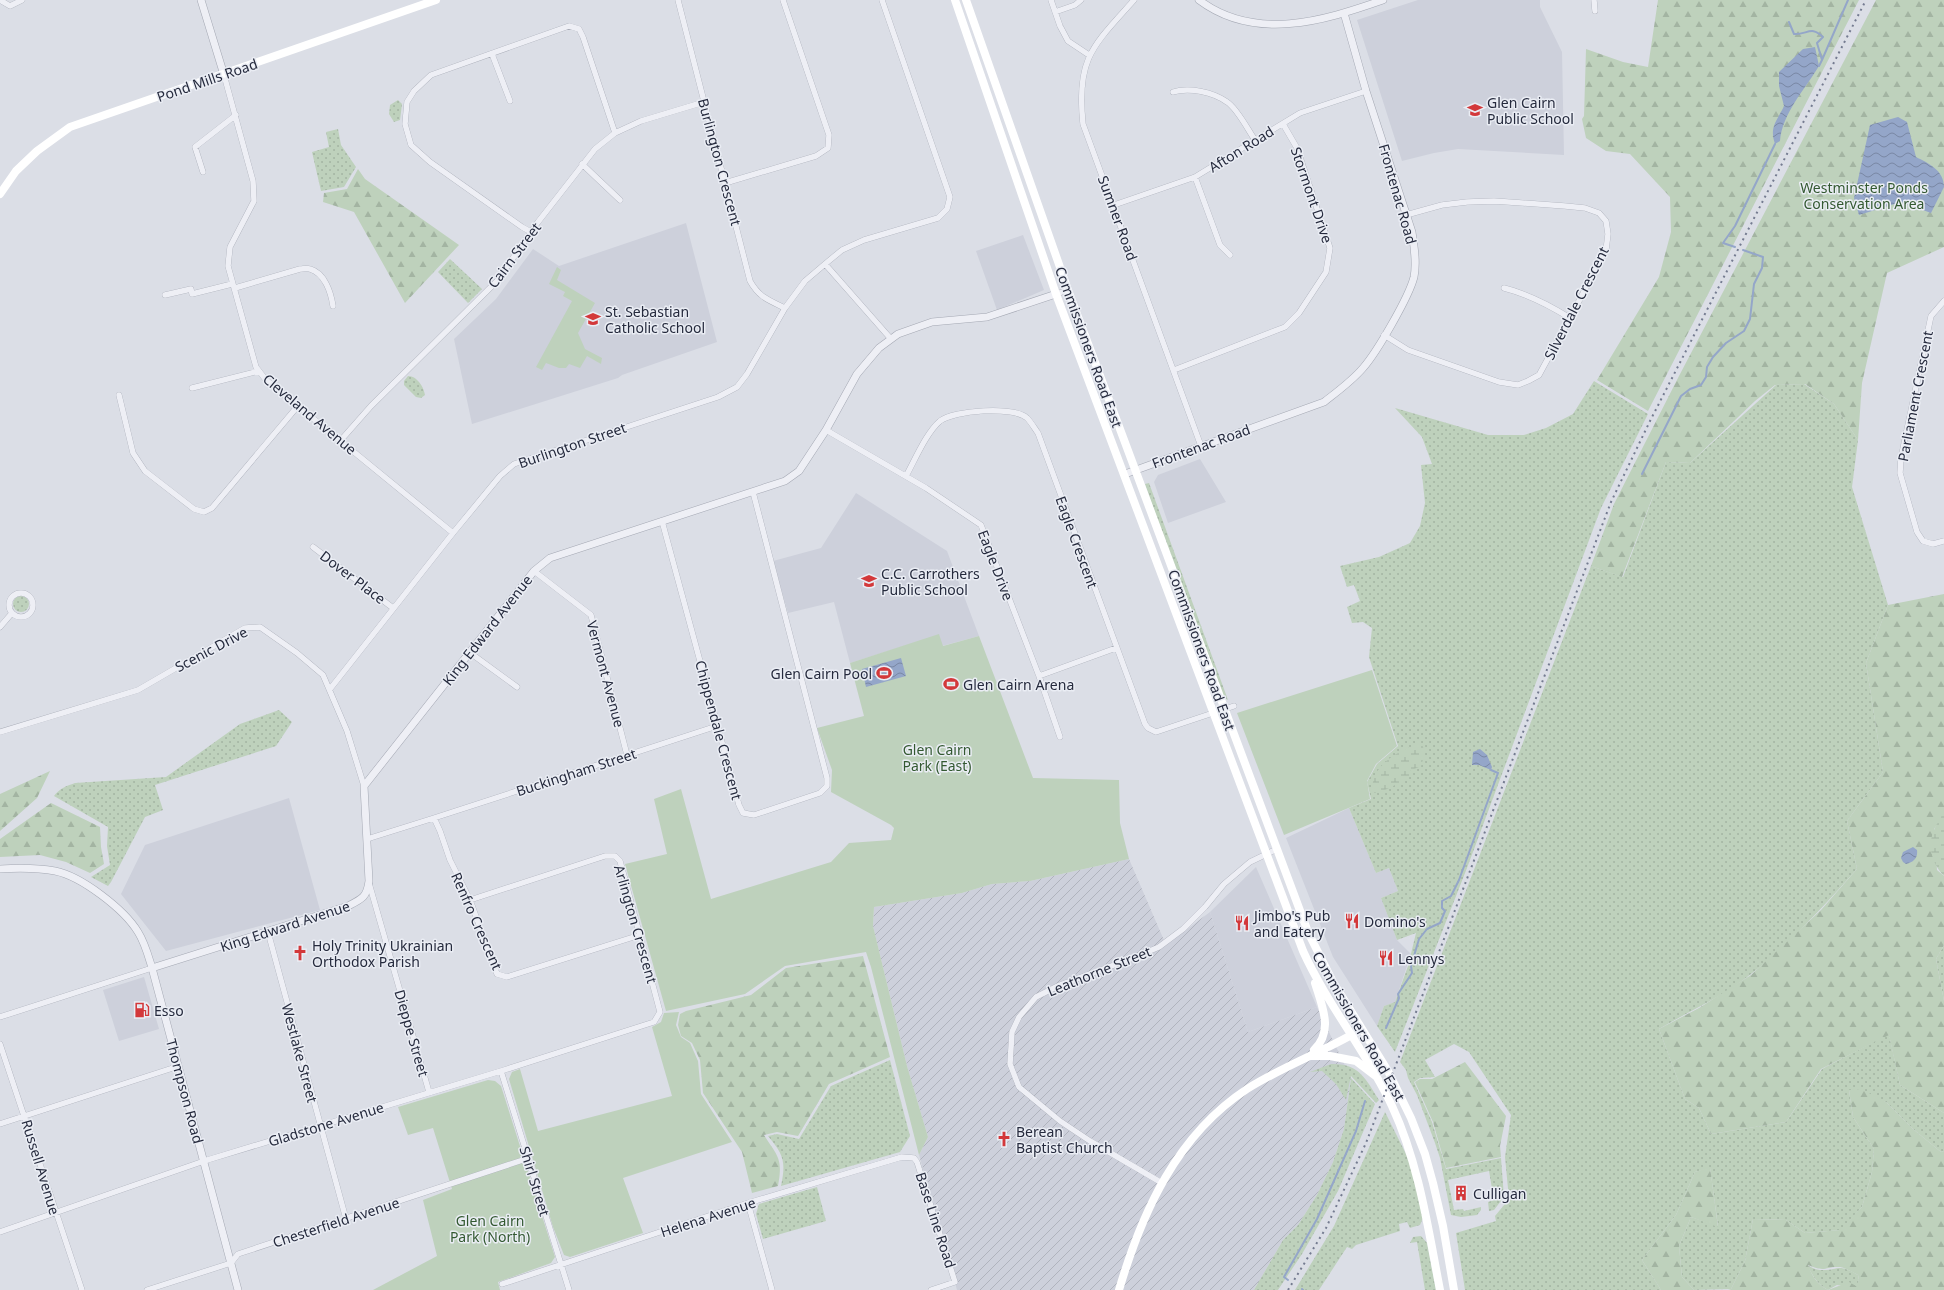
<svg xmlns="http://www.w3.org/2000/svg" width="1944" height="1290" font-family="'Noto Sans',sans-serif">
<defs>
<pattern id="industrial-furrows" width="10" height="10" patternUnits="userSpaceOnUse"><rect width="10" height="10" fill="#cdd0db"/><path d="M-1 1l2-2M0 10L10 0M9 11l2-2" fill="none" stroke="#b0b3bd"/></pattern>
<pattern id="grass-dots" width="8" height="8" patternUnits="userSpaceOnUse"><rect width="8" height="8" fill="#bed1bc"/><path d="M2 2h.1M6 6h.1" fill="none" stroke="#a3b4a2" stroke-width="1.8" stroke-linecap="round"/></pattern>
<pattern id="forest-firs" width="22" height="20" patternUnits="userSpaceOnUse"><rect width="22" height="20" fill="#bed1bc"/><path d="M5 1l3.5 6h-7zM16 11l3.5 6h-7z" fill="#a3b4a2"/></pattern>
<pattern id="wetland-marsh" width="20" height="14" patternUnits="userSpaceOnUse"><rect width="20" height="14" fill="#bed1bc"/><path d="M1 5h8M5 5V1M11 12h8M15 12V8" fill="none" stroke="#a3b4a2"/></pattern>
<pattern id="water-waves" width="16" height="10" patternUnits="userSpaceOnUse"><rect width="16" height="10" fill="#94a6c9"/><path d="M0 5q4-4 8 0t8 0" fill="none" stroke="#7987a4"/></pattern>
</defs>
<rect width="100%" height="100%" fill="#dbdee6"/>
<path fill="#cdd0db" d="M1418,0H1540V7L1562,52L1564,155L1458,149L1434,153L1402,161L1357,20Z
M686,223L717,342L622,375L618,378L472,424L454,339L496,299L533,249L559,266Z
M1023,235L1044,290L997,310L976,251Z
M1200,459L1226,502L1168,523L1154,482L1158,475Z
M856,493L947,551L979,636L942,646L939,635L850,663L834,602L788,613L773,561L821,548Z
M289,798L320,910L166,951L121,894L145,845Z
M1349,808L1376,873L1389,868L1398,891L1381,898L1397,940L1411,954L1395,1002L1384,1006L1377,1026L1333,957L1286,838Z
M1256,867L1317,1007L1248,1032L1210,912Z
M144,977L159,1029L119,1041L103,990Z"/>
<path fill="url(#industrial-furrows)" d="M1129,859L1166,945L1210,912L1248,1032L1317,1007L1351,1078L1344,1129L1333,1162L1317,1195L1298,1225L1283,1240L1254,1290H957L919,1155L928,1137L907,1066L873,926L874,907L962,893L992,884L1030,881Z"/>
<path fill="url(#grass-dots)" d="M398,100L402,104L400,120L394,122L389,114L390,105Z
M338,129L341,145L356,167L344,187L321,191L312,152L329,147L326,132Z
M450,259L482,289L468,303L438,272Z
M408,376C417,376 424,387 425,395L421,398L416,397L404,385V381Z
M1594,381L1648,414L1601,508L1467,868L1395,1052L1377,1026L1384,1006L1395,1002L1408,966L1416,933L1397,940L1381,898L1398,891L1389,868L1376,873L1349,808L1371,799L1367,782L1377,764L1398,746L1369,657L1372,628L1363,622L1352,623L1347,607L1360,601L1354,585L1347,587L1340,566L1379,557L1410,543L1420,526L1425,503L1421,465L1432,464L1422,437L1395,408L1488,435H1524L1546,428L1573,414Z
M1804,384L1834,404L1858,440L1852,487L1888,605L1866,663L1883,772L1847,821L1857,869C1825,905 1789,944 1751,974C1723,997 1689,1011 1659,1029L1685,1099L1699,1108L1711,1134L1786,1122L1822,1069L1889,1034L1900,1085L1944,1113V1151L1941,1152L1913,1129L1886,1102L1849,1090L1853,1117L1874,1149L1872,1172L1862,1207L1841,1230L1805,1233L1786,1220L1753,1219L1745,1261L1731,1289L1694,1290L1682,1277L1679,1246L1691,1217L1718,1226L1710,1168L1695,1172L1676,1215L1642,1260L1661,1290H1465L1456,1233L1496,1221L1495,1216L1509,1199L1505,1157L1511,1115L1469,1052L1454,1044L1425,1060L1435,1077L1420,1078L1414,1082L1432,1122L1446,1169L1501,1158L1504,1197L1494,1210L1489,1211L1488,1202L1494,1200L1489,1171L1448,1180L1454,1210L1463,1209L1464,1211L1481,1207V1210L1477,1215L1461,1217L1451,1215L1440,1158L1435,1143L1417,1095L1408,1078L1406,1070L1400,1062L1591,566L1623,577L1666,462L1690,463L1776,385Z
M1149,483L1228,700L1224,698L1161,530L1145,484Z
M13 604a8 8 0 1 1 16 0a8 8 0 1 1-16 0Z
M279,710L292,722L276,746L155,785L163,810L145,817L111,882L108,886L91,877L110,865L107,846L108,827L54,796C59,789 66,786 75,783L166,777L240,724Z
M1944,945V1001L1936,959Z
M890,1060L910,1136L900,1152L781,1186C786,1162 784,1155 768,1136L777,1134L799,1139L831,1086Z
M1331,1064C1359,1063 1366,1079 1379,1100L1376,1103L1351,1076L1346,1100L1336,1084L1322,1071L1310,1072Z
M1351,1078L1375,1104L1338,1191L1302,1254L1278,1290H1254L1283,1240L1298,1225L1317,1195L1333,1162L1344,1129Z
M1385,1112L1410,1162L1423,1218L1420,1225L1410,1228L1407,1222L1399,1224L1400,1231L1356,1245L1352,1249L1347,1247L1319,1290H1295L1334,1226Z
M817,1187L826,1221L763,1239L756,1214L759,1204Z
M1421,1236L1427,1243L1436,1290H1425L1417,1242L1410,1243L1413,1237Z
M1807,1265C1811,1267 1816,1270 1820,1270C1839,1271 1837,1262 1858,1275L1859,1280L1857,1287L1837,1285L1828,1290C1817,1284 1813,1276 1807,1265Z"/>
<path fill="url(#forest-firs)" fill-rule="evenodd" d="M1658,0H1859L1648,411L1597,380L1659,277L1671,232L1670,197L1630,154L1606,151L1586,138L1582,119L1584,116L1586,49L1623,62L1648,67Z
M1876,0H1944V247L1887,273L1862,383L1858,440L1834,404L1805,384L1775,385L1755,401L1690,463L1666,462L1622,577L1591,566L1614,504L1679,376Z
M358,169L365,179L459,245L405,303L354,212L323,202L324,193L347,189Z
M1944,594V810L1942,818L1934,829L1937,870L1944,876V945L1936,959L1944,1001V1113L1900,1085L1889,1035L1821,1069L1786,1122L1711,1134L1699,1108L1685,1099L1659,1029L1699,1008L1751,975L1821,910L1857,869L1847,821L1883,772L1866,663L1888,605Z
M50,771L37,798L0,831V794Z
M51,803L100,827L101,847L104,864L90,873L66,862L40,855L0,857V839Z
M863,956L890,1057L829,1084L798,1136L777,1132L764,1135C778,1157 783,1158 778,1186L752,1193L742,1152L703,1093L700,1060L692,1043L681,1036L678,1025L680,1014L686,1011L751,995L786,968Z
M1465,1062L1506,1116L1500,1146L1501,1157L1446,1168L1433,1122L1415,1082L1420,1079H1432Z
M1861,1089L1886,1102L1913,1129L1941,1152L1944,1151V1290H1728L1731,1289L1745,1261L1753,1219L1786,1220L1805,1233L1840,1230L1862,1207L1872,1172L1874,1149L1853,1117L1849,1090ZM1808,1265C1826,1273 1825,1266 1840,1267C1846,1268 1852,1272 1858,1275L1859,1280L1856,1286L1849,1282L1828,1290C1817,1284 1812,1276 1808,1265Z
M1710,1167L1718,1227L1691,1217L1679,1246L1682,1277L1694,1290H1661L1642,1260L1676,1215L1695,1172Z"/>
<path fill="url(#wetland-marsh)" d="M1422,743L1425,754L1421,766L1410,771L1409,778L1381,792L1373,793C1368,766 1400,749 1422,743Z
M1943,810H1944V876C1932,864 1927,846 1934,830C1937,822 1942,819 1943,810Z"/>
<path fill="#bed1bc" d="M557,267L561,270L557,280L595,303L578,333L585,349L602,358L601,364L587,356L580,368L569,364L566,368H559L546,363L542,370L536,367L572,301L563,296L565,292L549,284Z
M939,634L943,646L979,636L1033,778L1119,780L1120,823L1129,859L1030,881L992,884L962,893L874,907L873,926L907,1066L928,1137L919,1155L871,967L866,952L785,966L745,994L666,1011L625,864L667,854L654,799L681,789L711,899L831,862L849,843L891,840L894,828L891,825L831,792L832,770L817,728L864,716L850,663Z
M1372,670L1397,746L1376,764L1367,781L1370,799L1284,835L1237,713Z
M679,1012L676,1025L681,1037L690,1043L698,1061L701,1094L732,1142L623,1178L643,1233L570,1257L564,1255L553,1227L509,1079L512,1072L520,1069L538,1131L672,1096L652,1027L661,1022L664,1013Z
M488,1080L495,1081L501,1086L555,1257L551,1263L498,1282L500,1290H373L437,1256L423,1200L452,1189L433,1128L408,1135L398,1107Z"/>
<path fill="url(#water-waves)" d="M1815,47L1819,66C1805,89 1782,114 1780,141L1775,144C1769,127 1777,121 1784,106L1779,86V72L1803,49Z
M1898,117L1907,122L1916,157C1928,163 1944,170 1944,187L1931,213L1901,202L1859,215L1854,198L1870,125Z
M901,658L906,676L866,687L862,669Z
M1480,749L1487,755L1492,767L1491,770L1479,765H1472L1473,752Z
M1913,847L1917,850C1918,858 1914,862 1906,864L1903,862L1901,858L1903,852Z"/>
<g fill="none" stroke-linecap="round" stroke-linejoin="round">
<path stroke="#94a6c9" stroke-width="2" d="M1789,22L1794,34C1807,35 1811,25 1823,37L1817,43L1822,60L1819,66
M1822,60L1848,0
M1735,247L1723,243L1735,226L1775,144
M1642,474L1681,396L1690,389L1701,385L1706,377L1707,367L1713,357L1726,343L1744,331L1750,319L1754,284L1762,268L1763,257L1743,250
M1386,1028L1399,998L1398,994L1412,973L1411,966L1419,939L1427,929L1440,923L1445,911L1442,908V901L1451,896L1459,880L1498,773L1491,770
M1288,1280L1284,1277L1317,1219L1356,1131L1365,1101
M1302,1289L1303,1290"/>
<g stroke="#a4a8b3" stroke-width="6">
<path id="minor" d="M0,0L10,6L22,0
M678,0L750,281C759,297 768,300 785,308
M1051,0L1060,26L1068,41L1089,55
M1134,0C1093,46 1076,58 1083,124L1201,446
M1594,0L1595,11
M1055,12L1075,5L1081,0
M492,54L510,101
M224,75L253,181L254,201L230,247L228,266L256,367L266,380L453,533
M1173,92C1189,87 1213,92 1227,102C1237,108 1248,130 1255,140
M582,164L620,200
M203,172L195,147L236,115
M1195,177L1220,245L1230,255
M725,183L816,156L828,148L829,135L783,0
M1114,205L1195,177L1300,113L1366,91
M531,232L522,227L430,162L411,145L405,124L407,102L414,91L431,75L569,26L579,29L583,37L615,133
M825,264L891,339
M235,288L300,269C303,269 307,268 310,269C325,273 331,293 333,306
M1504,288C1528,294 1549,305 1570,318
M1056,294L1068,290
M165,295L191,289L192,294L232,284
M1944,301L1931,316L1901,458L1900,473L1917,532L1923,541L1933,544L1944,541
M1384,335L1408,350L1499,382L1518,385L1528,381L1539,375L1570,318L1606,250L1608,234L1606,221L1599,213L1585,208L1565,206L1494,201L1467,202L1442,205L1406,215
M1174,370L1285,327L1299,313L1326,272L1330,248L1297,148L1283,124
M192,388L259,371
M119,395L133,453L145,471L194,509L204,512L212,508L297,407
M826,430L926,488L981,525L1039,676L1116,648
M341,440L371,406L497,281L538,222L595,149L615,133L641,121L704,102
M906,476C915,460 926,433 940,421C954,410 1013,406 1027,418C1031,422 1035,429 1038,433L1145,724L1148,728L1156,732L1234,706
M662,521L739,805L743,813L754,815L820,793L827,786V778L753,492
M313,547L393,608
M534,571L591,615L627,755
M9 605a12 12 0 1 1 24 0a12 12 0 1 1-24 0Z
M0,627L12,613
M469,652L517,687
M1039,676L1060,737
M330,689L453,533L500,476L514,464L718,397L737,387L747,374L785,308L805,281L825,264L842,250L864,240L938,218L947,209L950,197L882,0
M0,732L138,690L245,628L260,627L297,653L323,675L347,731L364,786
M434,818L717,726
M367,839L434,818L440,831L450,860L470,900L497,974L507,977L640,935
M369,883L429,1092
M268,932L346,1219
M0,1017L152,968
M0,1044L82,1290
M501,1071L569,1290
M0,1124L179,1066
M1162,1183L1090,1141L1060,1121L1019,1087L1010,1064L1012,1032L1019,1017L1036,997L1060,985L1133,958L1159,947L1183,929L1205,907L1224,884L1250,862L1277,849
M748,1203L772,1290
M0,1232L204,1161L501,1071L654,1022L660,1012L620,861L615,856H605L470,900
M502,1284L748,1203L902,1157L914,1158L917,1162L955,1282L931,1290
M147,1290L231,1263L238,1254L529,1158"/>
</g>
<g stroke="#a4a8b3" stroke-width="8">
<path id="tertiary" d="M201,0L224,75
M1199,0C1255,42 1323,21 1383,0
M1125,474L1324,402C1338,391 1352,381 1363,368C1377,352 1409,297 1414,277C1417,262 1414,246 1412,232L1366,91L1344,13
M0,869C17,868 38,868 55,871C81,876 124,909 138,932C145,943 148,955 152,968L238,1290
M152,968L348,906C362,899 367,897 369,881L364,786L534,571L550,558L785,481L799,471L826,430L857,374L879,348L898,334L932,322L987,317L1056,294"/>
</g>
<use href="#minor" stroke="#eeeff5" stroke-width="5.5"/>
<use href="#tertiary" stroke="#eeeff5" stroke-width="7"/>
<path stroke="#fff" stroke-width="8" d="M955,0L1056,294L1303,951C1328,1006 1367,1052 1392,1106C1419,1164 1428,1228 1440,1290
M966,0L1068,290L1308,932L1333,982L1388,1071L1411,1118L1425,1154L1433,1183L1443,1226L1454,1290
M0,194L16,171L37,151L70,127L436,0
M1314,1050C1334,1031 1322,1006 1315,983
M1311,1056H1330L1356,1061L1377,1077
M1119,1290C1142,1212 1177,1135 1247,1089C1282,1067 1320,1053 1355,1033"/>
<path stroke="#747b90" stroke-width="2" stroke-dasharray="2 4" stroke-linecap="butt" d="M1288,1290L1326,1228L1366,1143L1611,502L1650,421L1866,0"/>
</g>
<defs>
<g id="school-bare" transform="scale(1.2)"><path d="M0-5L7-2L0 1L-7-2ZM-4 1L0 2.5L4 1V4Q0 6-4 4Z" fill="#d3383a" stroke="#eaedf4" stroke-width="2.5" paint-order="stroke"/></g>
<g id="stadium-bare" transform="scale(1.2)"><path d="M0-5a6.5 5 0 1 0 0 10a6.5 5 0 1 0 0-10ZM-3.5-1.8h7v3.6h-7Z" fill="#d3383a" stroke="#eaedf4" stroke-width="2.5" paint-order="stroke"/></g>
<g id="restaurant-bare" transform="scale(1.2)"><path d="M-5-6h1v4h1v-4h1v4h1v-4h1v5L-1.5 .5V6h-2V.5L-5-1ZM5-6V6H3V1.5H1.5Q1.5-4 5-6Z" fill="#d3383a" stroke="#eaedf4" stroke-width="2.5" paint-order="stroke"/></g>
<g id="church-bare" transform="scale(1.2)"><path d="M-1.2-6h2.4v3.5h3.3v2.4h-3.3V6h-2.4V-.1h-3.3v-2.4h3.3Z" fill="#d3383a" stroke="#eaedf4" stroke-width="2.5" paint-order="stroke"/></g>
<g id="fuel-bare" transform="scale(1.2)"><path d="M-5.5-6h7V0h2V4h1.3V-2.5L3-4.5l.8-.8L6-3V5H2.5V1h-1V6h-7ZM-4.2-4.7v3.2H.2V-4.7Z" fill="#d3383a" stroke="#eaedf4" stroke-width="2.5" paint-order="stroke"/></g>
<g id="building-bare" transform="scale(1.2)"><path d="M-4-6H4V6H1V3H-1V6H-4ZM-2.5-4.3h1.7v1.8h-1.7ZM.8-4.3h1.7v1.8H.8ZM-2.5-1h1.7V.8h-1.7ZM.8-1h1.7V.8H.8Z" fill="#d3383a" stroke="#eaedf4" stroke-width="2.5" paint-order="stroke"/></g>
</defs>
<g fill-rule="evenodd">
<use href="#school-bare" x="1475" y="110"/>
<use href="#school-bare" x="593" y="319"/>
<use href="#school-bare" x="869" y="581"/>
<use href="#stadium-bare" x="884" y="673"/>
<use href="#stadium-bare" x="951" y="684"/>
<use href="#restaurant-bare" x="1352" y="921"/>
<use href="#restaurant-bare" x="1242" y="923"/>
<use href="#church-bare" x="300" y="953"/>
<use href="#restaurant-bare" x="1386" y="958"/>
<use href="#fuel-bare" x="142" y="1010"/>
<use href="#church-bare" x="1004" y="1139"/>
<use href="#building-bare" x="1461" y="1193"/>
</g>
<g text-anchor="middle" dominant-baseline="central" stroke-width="3" stroke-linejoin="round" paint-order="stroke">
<g font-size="14" fill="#252a3d" stroke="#eaedf4">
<text transform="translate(207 80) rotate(-19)">Pond Mills Road</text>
<text transform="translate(1241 149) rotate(-32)">Afton Road</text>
<text transform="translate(720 162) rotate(75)">Burlington Crescent</text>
<text transform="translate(1398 194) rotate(74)">Frontenac Road</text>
<text transform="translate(1312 195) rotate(71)">Stormont Drive</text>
<text transform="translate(1118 218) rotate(70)">Sumner Road</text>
<text transform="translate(514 255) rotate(-53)">Cairn Street</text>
<text transform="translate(1576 303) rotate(-63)">Silverdale Crescent</text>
<text transform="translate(1089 347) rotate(70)">Commissioners Road East</text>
<text transform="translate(1915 396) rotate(-79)">Parliament Crescent</text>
<text transform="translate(310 414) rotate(40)">Cleveland Avenue</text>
<text transform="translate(572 445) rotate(-19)">Burlington Street</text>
<text transform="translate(1201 446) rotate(-20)">Frontenac Road</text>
<text transform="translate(1077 542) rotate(70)">Eagle Crescent</text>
<text transform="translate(996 565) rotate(69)">Eagle Drive</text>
<text transform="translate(353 577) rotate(37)">Dover Place</text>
<text transform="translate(487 630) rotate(-52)">King Edward Avenue</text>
<text transform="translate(211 649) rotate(-28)">Scenic Drive</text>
<text transform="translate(1202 650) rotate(70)">Commissioners Road East</text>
<text transform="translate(606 674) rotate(75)">Vermont Avenue</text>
<text transform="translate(719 730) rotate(75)">Chippendale Crescent</text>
<text transform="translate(576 772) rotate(-18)">Buckingham Street</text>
<text transform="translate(477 921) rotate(66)">Renfro Crescent</text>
<text transform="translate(636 924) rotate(74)">Arlington Crescent</text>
<text transform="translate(285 926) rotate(-18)">King Edward Avenue</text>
<text transform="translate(1099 971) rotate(-22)">Leathorne Street</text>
<text transform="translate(1359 1026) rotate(60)">Commissioners Road East</text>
<text transform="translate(412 1033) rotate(74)">Dieppe Street</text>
<text transform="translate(300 1053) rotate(75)">Westlake Street</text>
<text transform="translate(185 1091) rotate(75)">Thompson Road</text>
<text transform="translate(326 1124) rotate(-17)">Gladstone Avenue</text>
<text transform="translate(41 1167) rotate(73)">Russell Avenue</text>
<text transform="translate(535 1181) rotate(73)">Shirl Street</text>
<text transform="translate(708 1217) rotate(-18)">Helena Avenue</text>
<text transform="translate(936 1220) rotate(72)">Base Line Road</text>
<text transform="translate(336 1222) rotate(-18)">Chesterfield Avenue</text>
</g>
<g font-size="14" fill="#252a3d" stroke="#eaedf4" text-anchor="start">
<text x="1487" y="102">Glen Cairn<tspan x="1487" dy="16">Public School</tspan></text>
<text x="605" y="311">St. Sebastian<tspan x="605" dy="16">Catholic School</tspan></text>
<text x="881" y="573">C.C. Carrothers<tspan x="881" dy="16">Public School</tspan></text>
<text x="872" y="673" text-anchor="end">Glen Cairn Pool</text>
<text x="963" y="684">Glen Cairn Arena</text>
<text x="1254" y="915">Jimbo's Pub<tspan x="1254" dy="16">and Eatery</tspan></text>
<text x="1364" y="921">Domino's</text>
<text x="312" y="945">Holy Trinity Ukrainian<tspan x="312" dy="16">Orthodox Parish</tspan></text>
<text x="1398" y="958">Lennys</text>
<text x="154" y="1010">Esso</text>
<text x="1016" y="1131">Berean<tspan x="1016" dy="16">Baptist Church</tspan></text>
<text x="1473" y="1193">Culligan</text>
</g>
<g font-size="14" fill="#335931" stroke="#eaedf4">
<text x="1864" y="187">Westminster Ponds<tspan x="1864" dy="16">Conservation Area</tspan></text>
<text x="937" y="749">Glen Cairn<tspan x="937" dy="16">Park (East)</tspan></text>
<text x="490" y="1220">Glen Cairn<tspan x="490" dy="16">Park (North)</tspan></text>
</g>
</g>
</svg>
